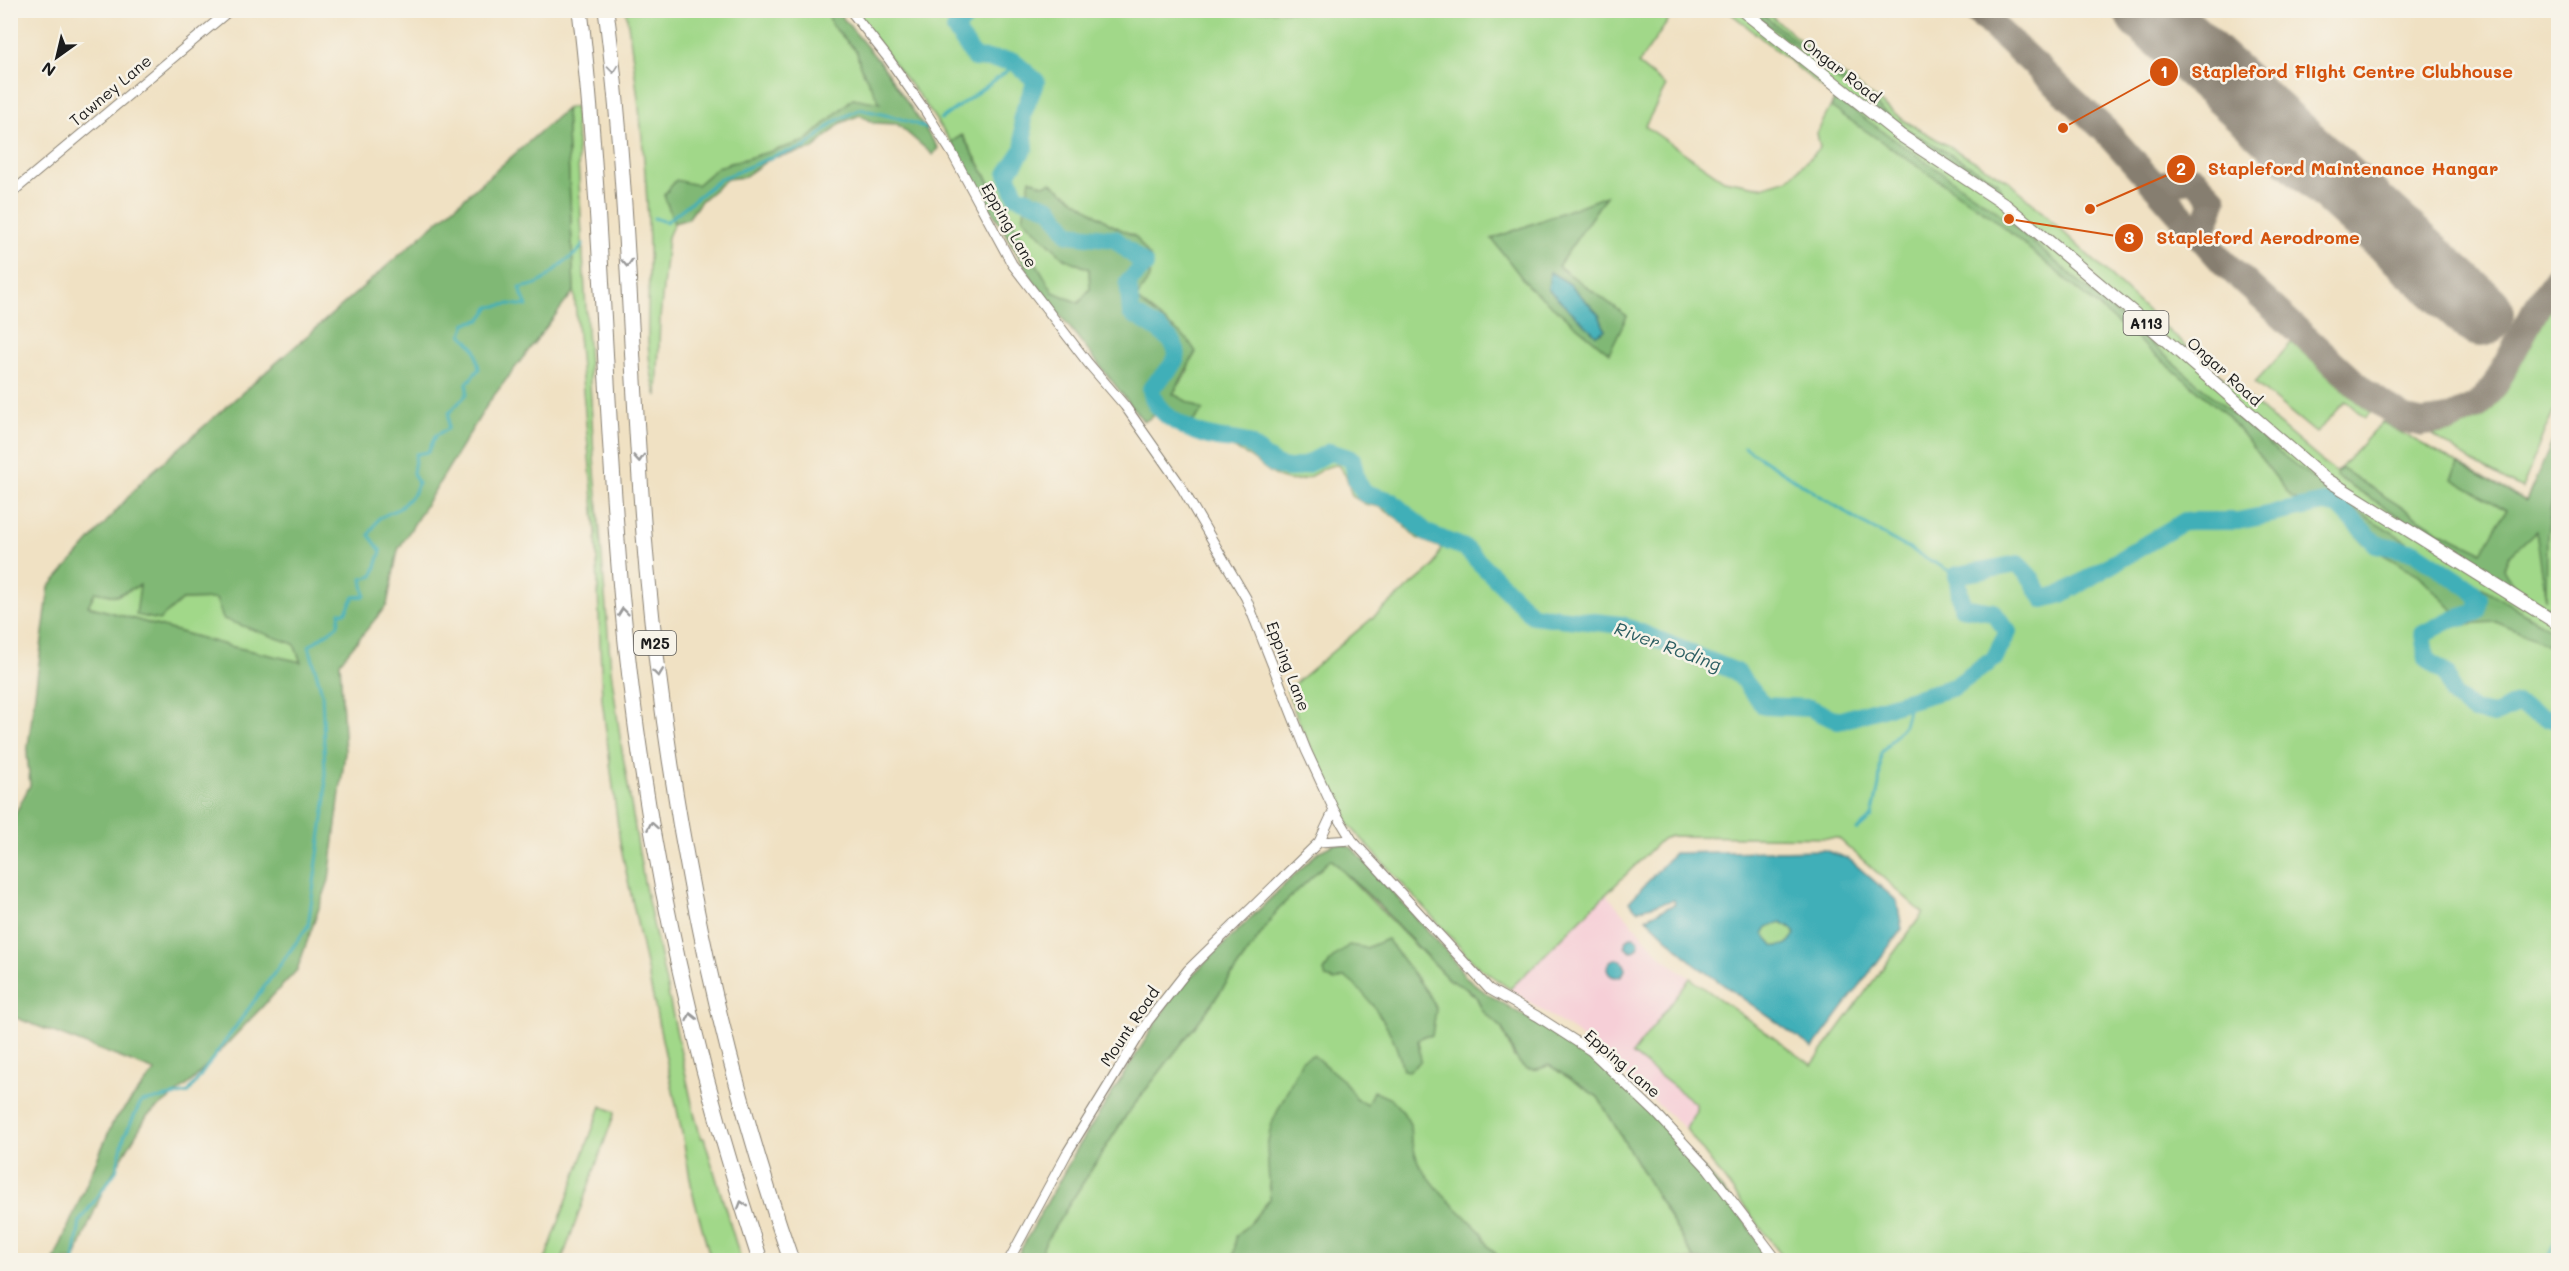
<svg xmlns="http://www.w3.org/2000/svg" width="2569" height="1271" font-family="Mali,sans-serif">
<rect width="100%" height="100%" fill="#f7f3e8"/>
<filter id="ink" filterUnits="userSpaceOnUse"><feTurbulence type="fractalNoise" baseFrequency=".0167" numOctaves="2"/><feDisplacementMap in="SourceGraphic" scale="12" xChannelSelector="R" yChannelSelector="G"/><feConvolveMatrix kernelMatrix="1 2 1 2 8 2 1 2 1" color-interpolation-filters="sRGB"/></filter>
<filter id="wash" filterUnits="userSpaceOnUse"><feTurbulence type="fractalNoise" baseFrequency=".008" numOctaves="4" result="noise"/><feDisplacementMap in="SourceGraphic" scale="24" xChannelSelector="R" yChannelSelector="G"/><feGaussianBlur stdDeviation="1.35" result="paint"/><feColorMatrix in="noise" values="0 0 0 0 0 0 0 0 0 0 0 0 0 0 0 0 0 1.4 0 .05"/><feComposite in="paint" operator="in"/></filter>
<g filter="url(#wash)">
<rect width="100%" height="100%" fill="#f0e1c3"/>
<path fill="#f6cfd7" d="M1606,894L1663,958L1690,978L1632,1054L1696,1104V1110L1686,1129L1575,1032L1510,989Z"/>
<path fill="#a1d889" stroke="#5e7a52" stroke-width="1.5" fill-rule="evenodd" d="M626,11H827L832,25L857,52L860,66L881,104L853,98L806,141L718,167L697,185L664,195L674,223L668,237L660,318L657,396C641,346 651,293 649,242C646,164 638,87 626,11Z
M853,11H1675L1638,64L1666,86L1645,126L1724,180L1762,187L1788,179L1820,148L1817,133L1835,98L1728,11H1765L1821,58L1905,121L2009,181L2171,333L2336,473L2382,422L2526,501L2558,432V1260H1785L1686,1129L1696,1110V1104L1632,1054L1690,978L1812,1065L1923,913L1838,838L1671,836L1662,839L1510,989L1476,965L1349,825L1300,725L1287,690L1434,566L1441,548L1417,538L1397,518L1380,507L1365,504L1352,496L1346,476L1338,465C1322,465 1314,478 1299,480C1273,485 1259,458 1237,450C1219,443 1201,443 1184,432L1202,410L1173,394L1188,371V340L1136,299L1149,278L1136,237L1110,224L1051,183L1064,258L1089,269L1090,289L1078,303L1053,292L963,136L951,142L923,101ZM1605,197L1558,266L1627,316L1492,239Z
M575,106L594,458L611,670L621,744L644,882L694,1113L701,1138H704L741,1260H711L693,1195L682,1133L620,843L602,699L596,533L574,291L566,109Z
M2558,290V403L2544,432L2522,489L2474,463L2426,430C2436,429 2449,430 2459,427C2504,411 2535,329 2558,290Z
M2292,342L2371,412L2365,418L2346,401L2316,433L2255,383Z
M140,585L182,600L216,599L224,619L294,644L301,662L229,646L88,606L95,592L116,596Z
M1331,859L1449,980L1464,987L1476,997L1483,1011L1501,1027L1514,1057L1549,1065L1598,1097L1695,1260H1037L1047,1239L1127,1114L1206,1012L1279,908Z
M1781,922L1792,928L1795,934C1789,944 1785,947 1774,946L1763,934L1767,927Z
M601,1106L615,1112L562,1260H545Z"/>
<path fill="#80b875" stroke="#4e6a48" stroke-width="1.5" fill-rule="evenodd" d="M827,11H837L883,66L938,148L933,155L897,124L873,123L860,115L841,123L813,149L771,158L744,177L727,179L701,201L688,219L674,223L664,195L676,180L697,185L718,167L806,141L853,98L880,103L860,66L857,52L832,25Z
M1751,11H1758L1905,128L1998,182L2001,192L1912,139Z
M1835,98L1994,209L2273,448L2354,509L2558,634V649L2496,622L2466,624L2419,575L2363,543L2336,513L2292,498L2228,416L1989,215L1831,107Z
M566,109L574,291L489,402L398,550L387,605L340,662L345,752L329,880L297,970L190,1083L147,1116L104,1188L74,1260H54L113,1122L155,1071L11,1016V822L30,785L27,754L49,587L145,478ZM140,585L136,615L159,620L182,600L216,599L223,619L294,644L301,662L229,646L88,606L95,592L116,596Z
M962,135L1053,292L1079,303L1090,289L1089,269L1064,258L1023,218L1030,179L1043,185L1051,183L1110,224L1136,237L1151,259L1149,278L1136,299L1188,340L1196,352L1173,394L1203,410L1184,432L1156,414L1144,422L1034,282L951,142Z
M1606,196L1558,266L1627,316L1609,353L1528,286L1492,239ZM1550,272L1570,284L1599,315L1605,330Z
M2558,429V451L2547,537L2546,599L2536,531L2509,556L2503,569C2513,591 2536,601 2557,611L2554,615L2336,476L2341,468L2437,530L2482,552L2506,510L2452,479L2458,464L2526,501Z
M1334,844H1342L1352,848L1450,955L1465,976L1486,993L1589,1055L1655,1116L1728,1196L1766,1253L1757,1260H1695L1598,1097L1549,1065C1513,1083 1515,1044 1500,1026C1495,1020 1487,1017 1482,1010C1480,1007 1479,1001 1477,998C1470,989 1459,985 1449,980L1375,901L1331,859L1279,908L1206,1012L1127,1114L1047,1239L1037,1260H1015L1077,1149L1176,991L1318,852Z
M1387,939L1430,996L1436,1009L1432,1036H1424L1418,1040L1421,1061L1409,1071L1403,1070C1396,1036 1373,998 1345,977L1335,981L1326,978L1324,971L1332,959L1349,945L1366,948Z
M1313,1055L1344,1081L1356,1099L1367,1105L1373,1091L1391,1099L1403,1112L1410,1124L1411,1140L1419,1165L1442,1194L1482,1233L1488,1246L1502,1260H1229L1234,1255L1236,1236L1250,1223L1270,1199L1267,1148L1271,1125L1302,1060Z"/>
<path fill="#3fafb8" stroke="#2e666a" stroke-width="1.5" fill-rule="evenodd" d="M1550,272L1570,284L1599,315L1605,330L1596,335L1548,289Z
M1824,850L1849,859L1897,901L1902,929L1813,1048L1694,964L1646,918L1675,904L1674,900L1637,910L1629,902L1674,853ZM1781,922L1792,928L1795,934C1789,944 1785,947 1774,946L1763,934L1767,927Z
M1625 944a7 7 0 1 1 14 0a7 7 0 1 1-14 0Z
M1607 968a9 9 0 1 1 18 0a9 9 0 1 1-18 0Z"/>
<g fill="none" stroke-linecap="round" stroke-linejoin="round">
<path stroke="#3fafb8" stroke-width="3" d="M941,119L1017,64
M654,218L666,222L720,179L777,155L806,147L834,122L860,109L898,118L927,128
M1744,447L1864,524L1957,575
M1857,830L1872,817L1879,785L1881,753L1904,725L1911,699
M74,1260L80,1221L116,1171L124,1137L141,1102L188,1093L308,926L326,797L322,693L309,646L338,625L340,612L345,613L354,597L365,596L362,579L373,576L381,551L369,535L379,518L400,508L415,492L418,483L413,473L416,454L428,452L436,435L448,429L449,413L467,394V383L479,369L475,349L462,334L466,323L480,320L490,307L510,304L527,306L519,288C543,285 546,278 563,263C571,256 579,254 583,244
M2547,1260L2558,1235"/>
<path stroke="#3fafb8" stroke-width="18" d="M974,10L955,29L975,58L1013,61L1036,81L1022,116L1025,147L1007,174L1016,196L1050,208L1069,234L1115,239L1145,265L1128,282L1131,313C1144,321 1182,339 1176,358C1172,370 1157,379 1151,389C1153,415 1193,434 1217,438C1227,440 1240,439 1249,444C1264,454 1272,469 1292,468C1304,468 1319,457 1330,452L1352,459L1357,481L1364,493L1391,501L1427,533L1465,548L1532,615L1622,625L1737,672L1764,706L1810,708L1838,721L1954,687L1994,659L2008,632L1993,612L1962,607L1957,575L2018,564L2031,578L2043,599L2062,594L2185,521H2238L2324,503L2339,506L2376,544L2415,552L2469,588L2479,598L2477,612L2448,621L2423,634L2427,659L2447,675L2453,695L2474,711L2494,715L2517,704L2546,718H2558"/>
<path stroke="#867e70" stroke-width="27" d="M1976,10L2107,132L2223,262L2366,393L2404,419L2422,423L2450,419L2477,406L2495,385L2541,300L2558,277
M2154,185L2194,179L2214,200L2200,236"/>
<path stroke="#867e70" stroke-width="66" d="M2147,10L2481,314"/>
</g>
</g>
<g filter="url(#ink)">
<g fill="none" stroke-linecap="round" stroke-linejoin="round">
<g stroke="#867e70" stroke-width="11">
<path id="minor" d="M850,10L888,58L924,109L952,153L1012,264L1088,363L1125,406L1179,483L1246,598L1306,750L1334,810L1352,840L1489,989L1537,1016L1591,1051L1656,1113L1708,1169L1777,1260
M10,194L230,10
M1319,842L1352,840
M1009,1260L1067,1153L1148,1021L1188,970L1319,842L1334,810"/>
</g>
<g stroke="#867e70" stroke-width="14">
<path id="major" d="M1742,10L1900,135L2003,203L2147,324L2323,477L2558,624"/>
</g>
<g stroke="#867e70" stroke-width="17">
<path id="highway" d="M580,10C603,207 604,405 622,601C642,825 690,1047 760,1260
M606,10C630,196 630,384 647,570C669,805 714,1038 791,1260"/>
</g>
<use href="#minor" stroke="#fff" stroke-width="9"/>
<use href="#major" stroke="#fff" stroke-width="12"/>
<use href="#highway" stroke="#fff" stroke-width="15"/>
</g>
<defs><path id="oneway-chevron" d="M-2-3.5L2.5 0L-2 3.5" fill="none" stroke-width="1.6" stroke-linecap="round" stroke-linejoin="round" transform="scale(1.5)"/></defs>
<g stroke="#999">
<use href="#oneway-chevron" transform="translate(613 69) rotate(84)"/>
<use href="#oneway-chevron" transform="translate(627 263) rotate(87)"/>
<use href="#oneway-chevron" transform="translate(639 458) rotate(86)"/>
<use href="#oneway-chevron" transform="translate(623 612) rotate(-96)"/>
<use href="#oneway-chevron" transform="translate(658 673) rotate(83)"/>
<use href="#oneway-chevron" transform="translate(652 826) rotate(-100)"/>
<use href="#oneway-chevron" transform="translate(691 1017) rotate(-103)"/>
<use href="#oneway-chevron" transform="translate(742 1205) rotate(-107)"/>
</g>
</g>
<g text-anchor="middle" dominant-baseline="central" stroke-width="5" stroke-linejoin="round" paint-order="stroke">
<g fill="#f7f3e8" stroke="#5e5c59" stroke-width="1.5">
<rect x="2123.5" y="311" width="45" height="24" rx="4.5"/>
<rect x="634" y="631" width="42" height="24" rx="4.5"/>
</g>
<g font-size="15" font-weight="bold" fill="#1c1c1c">
<text x="2146" y="323">A113</text>
<text x="655" y="643">M25</text>
</g>
<g font-size="16" fill="#1c1c1c" stroke="#f7f3e8">
<text transform="translate(1842 70) rotate(38)">Ongar Road</text>
<text transform="translate(110 90) rotate(-40)">Tawney Lane</text>
<text transform="translate(1010 225) rotate(60)">Epping Lane</text>
<text transform="translate(2225 371) rotate(42)">Ongar Road</text>
<text transform="translate(1289 666) rotate(69)">Epping Lane</text>
<text transform="translate(1129 1026) rotate(-56)">Mount Road</text>
<text transform="translate(1623 1063) rotate(41)">Epping Lane</text>
</g>
<g font-size="18" font-style="italic" fill="#2c5e62" stroke="#f7f3e8">
<text transform="translate(1668 646) rotate(20)">River Roding</text>
</g>
</g>
<path fill="none" stroke="#d4530e" stroke-width="2" d="M2063 128L2164 72M2090 209L2181 169M2009 219L2129 238"/>
<g fill="#d4530e" stroke="#f7f3e8" stroke-width="2">
<circle cx="2063" cy="128" r="6"/>
<circle cx="2090" cy="209" r="6"/>
<circle cx="2009" cy="219" r="6"/>
<circle cx="2164" cy="72" r="15"/>
<circle cx="2181" cy="169" r="15"/>
<circle cx="2129" cy="238" r="15"/>
</g>
<g font-size="18" text-anchor="middle" font-weight="bold" fill="#fff">
<text x="2164" y="78">1</text>
<text x="2181" y="175">2</text>
<text x="2129" y="244">3</text>
</g>
<g font-size="18" text-anchor="middle" font-weight="bold" fill="#d4530e" stroke="#f7f3e8" stroke-width="5" stroke-linejoin="round" paint-order="stroke">
<text x="2352" y="78">Stapleford Flight Centre Clubhouse</text>
<text x="2353" y="175">Stapleford Maintenance Hangar</text>
<text x="2258" y="244">Stapleford Aerodrome</text>
</g>
<rect width="2569" height="1271" fill="none" stroke="#f7f3e8" stroke-width="36"/>
<g transform="translate(57 57) rotate(214)" stroke="#f7f3e8" stroke-width="4.5" paint-order="stroke">
<path d="M0-4.5L10 22L0 15L-10 22Z" fill="#1c1c1c"/>
<text y="-9" font-size="16" font-weight="bold" text-anchor="middle" fill="#1c1c1c">N</text>
</g>
</svg>
